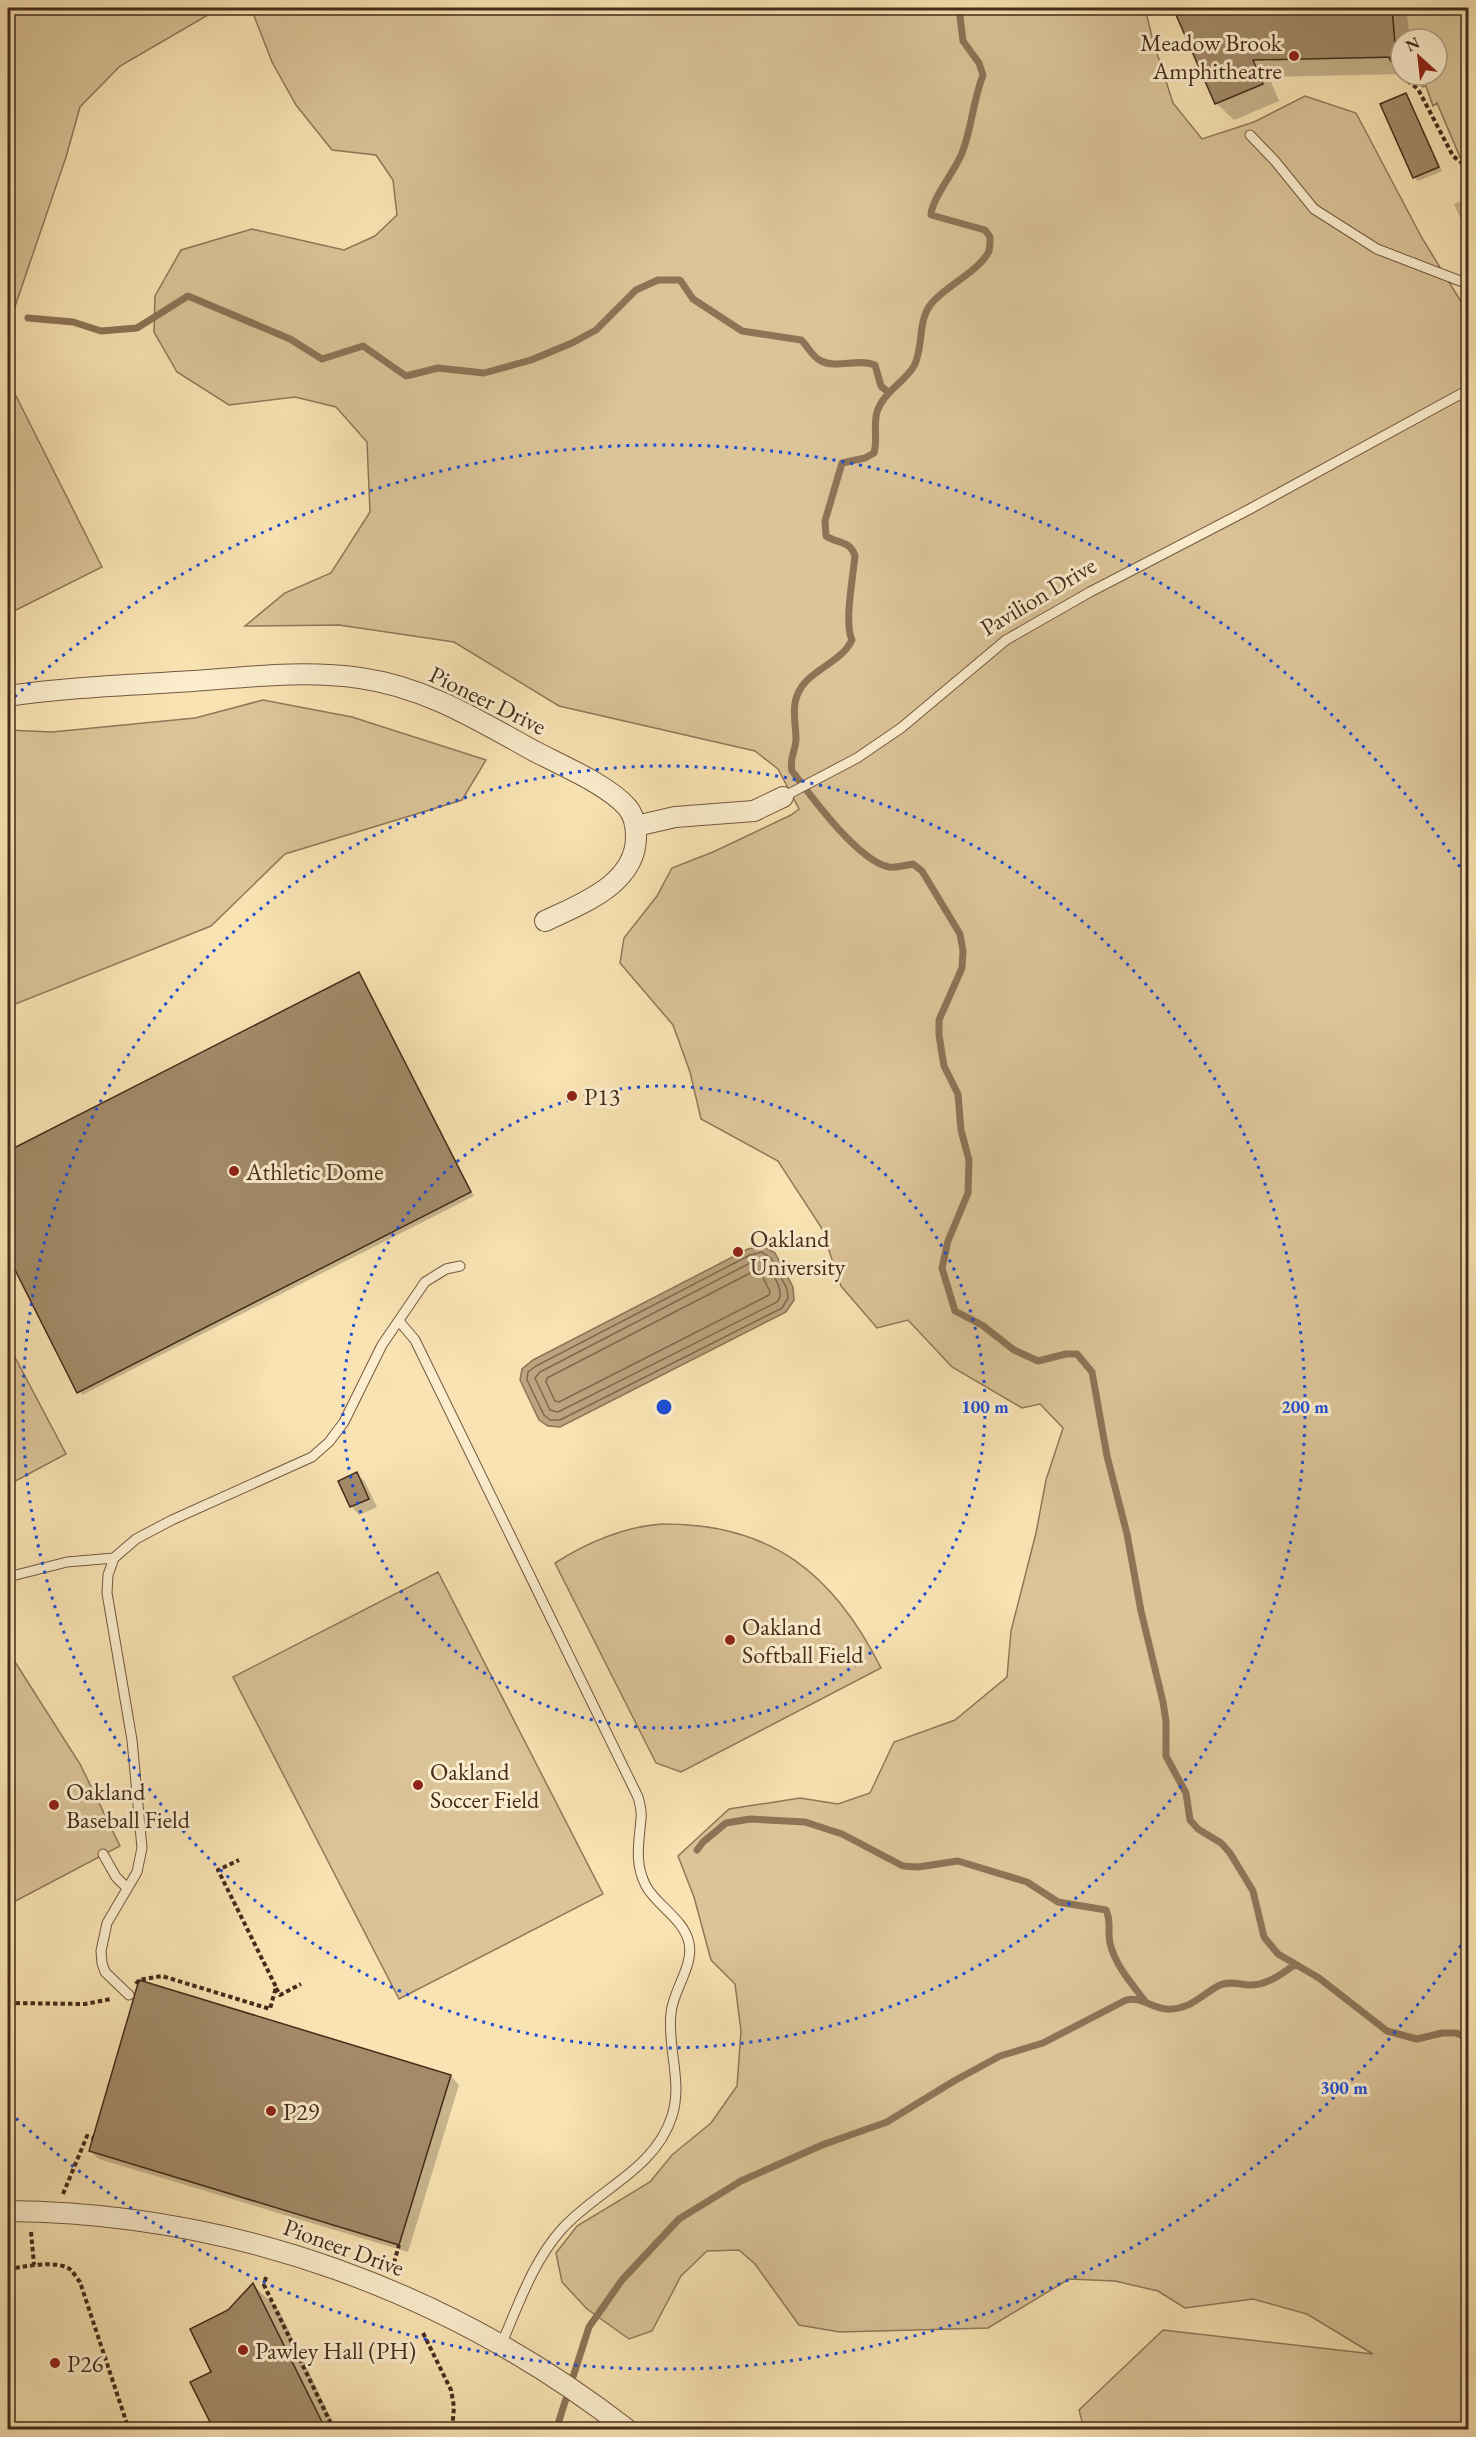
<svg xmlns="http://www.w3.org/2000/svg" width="1476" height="2437" font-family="'EB Garamond',serif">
<rect width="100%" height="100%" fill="#f9e3b2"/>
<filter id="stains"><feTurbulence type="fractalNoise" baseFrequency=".00333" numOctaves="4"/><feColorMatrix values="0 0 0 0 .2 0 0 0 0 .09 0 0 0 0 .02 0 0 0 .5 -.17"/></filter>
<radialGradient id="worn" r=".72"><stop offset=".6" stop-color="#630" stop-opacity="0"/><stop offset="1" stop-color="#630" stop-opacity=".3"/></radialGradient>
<path fill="#dbc498" stroke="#90785a" stroke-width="1.5" d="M8,8H220L120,66L80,107L66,157L9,324L8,337Z
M251,8H1145L1153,41L1173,103L1202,139L1254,122L1305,96L1356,113L1422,238L1468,313V2429H1084L1079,2410L1163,2330L1373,2354L1307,2314L1253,2299L1185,2308L1158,2291L1115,2281L1069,2279L988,2328L840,2332L799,2325L755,2264L739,2250L707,2251L681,2276L652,2331L629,2339L587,2309L562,2282L556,2253L577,2226L650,2182L672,2155L711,2123L737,2086L741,2031L735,1984L711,1960L694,1897L678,1856L729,1809L800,1798L838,1804L870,1793L894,1742L955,1720L1007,1677L1011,1631L1036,1533L1046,1480L1063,1428L1040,1404L1022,1408L952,1367L908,1320L877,1328L841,1286L821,1227L778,1161L701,1119L690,1072L673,1025L620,963L624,938L657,896L672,868L713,852L791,815L799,809L778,769L755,751L559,706L454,642L339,625L245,626L285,593L331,573L370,512L367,442L336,407L295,397L229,405L177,372L154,332L155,296L181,250L252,229L344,250L375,236L397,215L393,180L376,155L332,150L296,105L272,62Z
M1392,8H1468V166L1460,157L1437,103L1433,106L1426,86L1423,87L1409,75H1437V39H1401V69L1396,55Z
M8,380L102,567L8,614Z
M263,700L352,717L486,760L462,800L285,854L211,926L8,1007V730L52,732L195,718Z
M8,1344L66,1454L8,1485Z
M662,1524C771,1523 834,1574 881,1668L681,1772L656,1763L555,1563C588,1542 622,1527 662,1524Z
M438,1572L603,1894L399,1999L233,1677Z
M8,1651L80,1764L120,1846L8,1905Z"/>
<path fill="#bca47f" stroke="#8d7457" stroke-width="1.5" d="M763,1246L775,1253L793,1287L794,1300L786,1312L560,1427L548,1426L539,1420L520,1380L522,1369L533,1360L748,1249Z"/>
<path fill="#0003" d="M1175,8H1406L1410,39H1401V74L1269,77L1279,101L1234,120L1216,103Z
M1406,95L1409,98L1442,171L1418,181L1415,178L1382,105Z
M1468,198V236L1454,204Z
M359,974L474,1196L82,1395L8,1253V1153Z
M357,1474L365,1482L377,1507L359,1515L351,1506Z
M140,1982L451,2076L459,2085L408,2252L99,2159L90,2151Z
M253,2285L279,2310L337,2430H215L213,2372L229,2311Z"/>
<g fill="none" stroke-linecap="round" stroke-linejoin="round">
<path stroke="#81684d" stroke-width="1.5" d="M762,1252L771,1258L787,1289L788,1298L782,1308L560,1420H550L544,1415L527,1380L528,1372L536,1366L750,1255Z
M760,1260C768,1264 780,1284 780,1293C781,1297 779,1299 777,1302L558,1412L550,1410L535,1378L540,1372L752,1262Z
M756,1270L760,1271L770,1292L769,1295L559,1402L555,1401L546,1382L547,1378Z"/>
<path stroke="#8d7457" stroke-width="7" d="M959,8L963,41L979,63L983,75C973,100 972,128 962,153C955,171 932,198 931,215L985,230L990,237C990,241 990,247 989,251C979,272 945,286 931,304C917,322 924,347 914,366C904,383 883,392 877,412C873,426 878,438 874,453L865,458L842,463L825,521L826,536C838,544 850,540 855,556C853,577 844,624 852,640C839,667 801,670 795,703C793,714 796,728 796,740C795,752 789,759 792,771C811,796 858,861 889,867C896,868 906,865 913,864L922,871L960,934L963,951L962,968L939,1020V1035L944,1066L958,1094L961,1130L969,1160L968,1193L948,1241L942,1268L955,1311L982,1325L1014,1350L1038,1361L1066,1354H1077L1092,1372L1107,1456L1127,1534L1141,1611L1163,1702L1166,1721V1756L1186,1793L1190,1820L1198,1829L1221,1843L1230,1853L1253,1891L1264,1937L1278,1954L1319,1978L1387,2031L1417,2039L1442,2033H1456L1468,2038
M28,318L73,322L101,331L137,328L188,296L290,339L322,359L363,346L406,376L438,368L484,373L531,360L572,343L596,330L636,290L658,280H680L693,299L742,331L801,340C808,346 812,357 821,361C837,369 858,358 875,365L881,386L889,393
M697,1850L703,1842L726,1823L750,1819L805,1822L842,1834L903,1866L918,1867L958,1861L1027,1882L1058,1902L1106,1910C1112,1923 1107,1930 1110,1943C1115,1965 1131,1983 1145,2001
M556,2430L589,2327L622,2280L679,2219L741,2181L822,2145L887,2122L954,2081L1000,2056L1043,2043L1126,2000C1140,1996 1152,2008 1166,2009C1189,2011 1202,1994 1220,1985C1229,1981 1239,1984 1248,1985C1265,1986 1281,1975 1294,1965"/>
</g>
<path fill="#a38b6a" stroke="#462b1b" stroke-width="1.5" d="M1173,8H1392L1396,57L1253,60L1263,84L1215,104Z
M1406,93L1439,167L1413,178L1380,104Z
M359,972L471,1192L77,1393L8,1256V1151Z
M357,1472L369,1499L350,1507L338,1481Z
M139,1980L451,2075L399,2245L89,2151Z
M253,2283L326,2430H214L190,2382L211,2372L190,2329L228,2310Z"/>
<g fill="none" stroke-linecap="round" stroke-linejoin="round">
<g stroke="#735941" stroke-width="11">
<path id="lane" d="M1250,135L1275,161L1314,209L1377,249L1468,284
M783,797L857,758L901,728L1006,640L1090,592L1248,510L1468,390
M399,1321L415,1340L638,1797C640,1804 642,1812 641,1819C639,1843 634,1863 646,1886C657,1906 684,1919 689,1943C694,1966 673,1990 671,2013C667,2048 683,2082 672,2116C655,2170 597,2190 562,2229C533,2261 518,2306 501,2345
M114,1558L108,1575L107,1593L132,1740L142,1848L137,1872L107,1923L101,1951L102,1963L105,1972L129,1995
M8,1577L67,1562L114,1558L136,1539L172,1520L312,1457L329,1442L344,1422L382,1345L425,1282L446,1269L460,1266
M103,1854L116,1877L127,1888"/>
</g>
<g stroke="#735941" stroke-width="22">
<path id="street" d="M8,696C69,687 131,685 193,681C248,677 304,670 360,678C425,687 478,720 534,751C561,765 608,785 627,807C634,815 636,827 636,837C636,884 581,904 545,921
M636,826L675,817L754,811L783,797
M8,2211C234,2213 449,2291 628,2430"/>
</g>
<path stroke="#462b1b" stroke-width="4" stroke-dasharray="4.5 3" stroke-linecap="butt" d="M1390,57L1398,73L1418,89L1453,156L1468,168
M136,1984L139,1980L162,1976L270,2009L276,1987L218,1870L239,1860
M276,1988L280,1995L301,1984
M8,2003L85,2004L111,1999
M63,2194L87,2136L93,2138
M31,2232L34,2265
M8,2269C23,2267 58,2259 71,2270C74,2273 77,2279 80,2282L129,2430
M392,2270L399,2245
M266,2277L264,2285L334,2430
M423,2333L451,2390L454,2407L452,2430"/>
<use href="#lane" stroke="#fbedcd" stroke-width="9"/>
<use href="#street" stroke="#fbedcd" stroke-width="20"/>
</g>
<g fill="none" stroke="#1d4ed8" stroke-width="3" stroke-dasharray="3 6">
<circle cx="664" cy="1407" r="321"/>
<circle cx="664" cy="1407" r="641"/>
<path d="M1466 1938A962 962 0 0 1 8 2111M8 703A962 962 0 0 1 1466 876"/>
</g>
<g fill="#8f2418" stroke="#fbedcd" stroke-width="2">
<circle cx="1294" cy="56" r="6"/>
<circle cx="572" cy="1096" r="6"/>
<circle cx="234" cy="1171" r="6"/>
<circle cx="738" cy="1252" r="6"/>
<circle cx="730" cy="1640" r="6"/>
<circle cx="418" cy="1785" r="6"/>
<circle cx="54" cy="1805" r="6"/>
<circle cx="271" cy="2111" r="6"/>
<circle cx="243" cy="2350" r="6"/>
<circle cx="55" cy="2363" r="6"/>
</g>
<g text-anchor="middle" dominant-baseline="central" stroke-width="6" stroke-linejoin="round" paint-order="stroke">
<g font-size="24" fill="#462b1b" stroke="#fbedcd" text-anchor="start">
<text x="1282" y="42" text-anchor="end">Meadow Brook<tspan x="1282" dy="28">Amphitheatre</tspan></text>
<text x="584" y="1096">P13</text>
<text x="246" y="1171">Athletic Dome</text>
<text x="750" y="1238">Oakland<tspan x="750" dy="28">University</tspan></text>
<text x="742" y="1626">Oakland<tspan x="742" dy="28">Softball Field</tspan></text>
<text x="430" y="1771">Oakland<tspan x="430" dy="28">Soccer Field</tspan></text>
<text x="66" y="1791">Oakland<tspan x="66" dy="28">Baseball Field</tspan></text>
<text x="283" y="2111">P29</text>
<text x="255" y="2350">Pawley Hall (PH)</text>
<text x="67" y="2363">P26</text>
</g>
<g font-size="24" fill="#462b1b" stroke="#fbedcd">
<text transform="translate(1038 596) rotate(-31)">Pavilion Drive</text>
<text transform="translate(488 700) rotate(26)">Pioneer Drive</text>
<text transform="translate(344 2247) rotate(20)">Pioneer Drive</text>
</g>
</g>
<circle cx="664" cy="1407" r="9" fill="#1d4ed8" stroke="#fbedcd" stroke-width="3"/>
<g font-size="18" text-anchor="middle" font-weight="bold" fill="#1d4ed8" stroke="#fbedcd" stroke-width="6" stroke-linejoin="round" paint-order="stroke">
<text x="985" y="1413">100 m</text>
<text x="1305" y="1413">200 m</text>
<text x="1344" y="2094">300 m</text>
</g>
<rect width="1476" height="2437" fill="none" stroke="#f9e3b2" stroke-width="30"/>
<rect x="9" y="9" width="1458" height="2419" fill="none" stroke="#462b1b" stroke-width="3"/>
<rect x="15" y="15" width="1446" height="2407" fill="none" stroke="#462b1b" stroke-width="1.5"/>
<g transform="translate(1419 57) rotate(333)"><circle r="28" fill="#fbedcd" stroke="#b39f86" stroke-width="1.5"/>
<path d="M0-4.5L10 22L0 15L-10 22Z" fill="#8f2418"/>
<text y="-9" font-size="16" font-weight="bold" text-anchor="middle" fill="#462b1b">N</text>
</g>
<rect width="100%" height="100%" filter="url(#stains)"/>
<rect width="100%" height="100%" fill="url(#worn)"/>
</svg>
